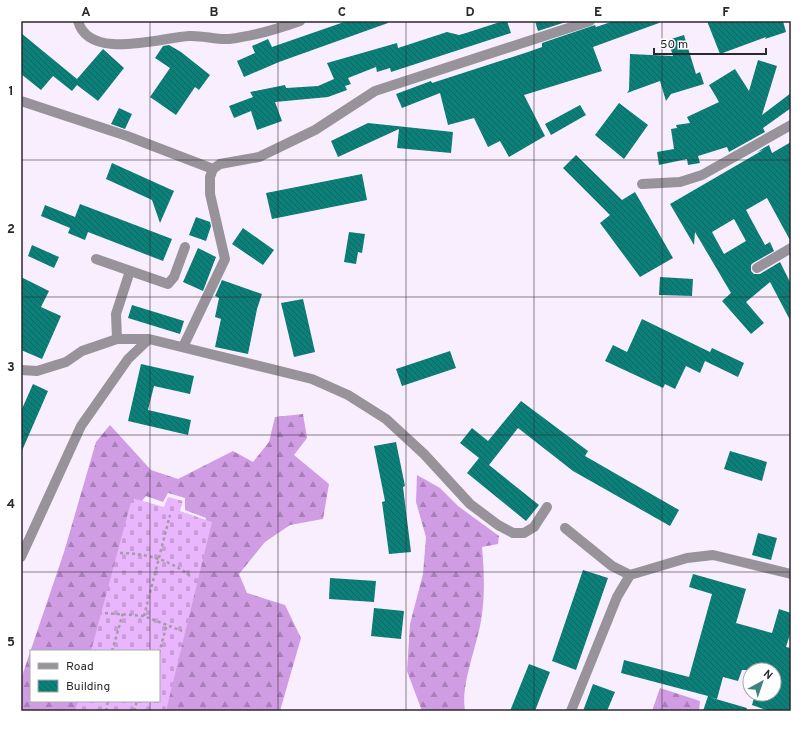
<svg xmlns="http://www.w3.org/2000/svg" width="812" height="732" font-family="Overpass,sans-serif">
<defs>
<pattern id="forest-firs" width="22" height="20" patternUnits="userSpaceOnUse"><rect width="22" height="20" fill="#d09ce4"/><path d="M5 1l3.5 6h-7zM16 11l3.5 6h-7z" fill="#a97fb9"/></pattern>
<pattern id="cemetery-stones" width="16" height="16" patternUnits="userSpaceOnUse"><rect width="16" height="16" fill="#e9b6fd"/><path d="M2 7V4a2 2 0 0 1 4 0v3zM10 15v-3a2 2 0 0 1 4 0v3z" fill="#c89cd9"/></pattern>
<pattern id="building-back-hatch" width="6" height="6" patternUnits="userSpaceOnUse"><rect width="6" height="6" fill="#0c8078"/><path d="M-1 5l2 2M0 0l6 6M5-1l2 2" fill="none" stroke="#0c6963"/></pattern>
</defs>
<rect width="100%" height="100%" fill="#f9eefd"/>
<path fill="url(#forest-firs)" d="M303,414L307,438L294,455L329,484L323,519L290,525L265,542L239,574L247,593L285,605L301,638L280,711H157L197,562L206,518L185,510V498L168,493L163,502L146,496L132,513L95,651H31V701H81L79,711H21V679L64,552L96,442L110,425L151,470L178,479L233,451L253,462L269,442L275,417Z
M417,475L440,488L458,506L499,536L498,544L482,547C484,569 485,592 482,614C479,642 460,684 465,711H422L407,671L410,624L423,574L426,537L416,502Z
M660,688L700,701L699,711H652Z"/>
<path fill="url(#cemetery-stones)" d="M168,497L183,501L180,511L212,522L166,711H75L78,701H159V651H91L132,498L164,507Z"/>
<path fill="url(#building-back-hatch)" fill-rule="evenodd" d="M347,21H388V23L279,62L244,77L237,61L255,53L252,46L268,39L272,47Z
M503,21H507L511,33L391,72L390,68L377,72L376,67L348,78L351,84L345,86L347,90L328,97L275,102L282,121L257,130L251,111L234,118L229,106L253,97L250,92L285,85L286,88L318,86L334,79L327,63L397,43L398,48L447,32L459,35L466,33Z
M535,21H569L538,31Z
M614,21H659V23L593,47L602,71L524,95L545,136L509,157L500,141L488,147L474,118L448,125L440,93L402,108L396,94L431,81L432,83L528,52L542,47V43L595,25L596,27Z
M707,21H783L786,32L765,39L766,37L720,54Z
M21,33L77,79L103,49L124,68L98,101L77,85L72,91L53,76L41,90L21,74Z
M684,35L696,74L700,72L704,84L671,94L666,101L660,81L627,93L629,90L630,54L673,56L668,40Z
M169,45L181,52L210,75L199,90L195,87L176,115L150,97L170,68L155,58L163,46Z
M758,60L777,66L762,115L791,93V108L763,128L765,132L729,152L727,147L698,156L700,163L688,165L687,159L659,165L657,152L674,149L671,129L677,128L676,125L690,123L687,117L719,102L709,85L735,69L749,91Z
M619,103L648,125L624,159L595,135Z
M580,105L586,115L551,135L545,124Z
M119,108L132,114L125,129L111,124Z
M368,123L453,132L451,153L397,148L399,129L338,157L331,141Z
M791,142V242L767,198L746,210L765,245L770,242L774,251L753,263L751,265V271L754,274H760L780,262L791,284V322L770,282L746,302L764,323L751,334L722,301L731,293L695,232L694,245L670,204L763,150L757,152L769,145L772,153ZM734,219L746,241L724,254L712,232Z
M576,155L622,200L635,192L673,258L640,277L600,223L610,215L563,168Z
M112,163L174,191L160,223L152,200L106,179Z
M362,174L367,200L272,219L266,193Z
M80,204L172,239L163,261L88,232L85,240L68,233L70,228L41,216L45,205L75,217Z
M196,217L210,222L211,226L206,241L189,235Z
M243,228L274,250L263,265L232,244Z
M349,232L365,234L362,253L358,252L356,264L344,262Z
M32,245L59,257L54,268L28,256Z
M198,248L216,257L203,291L183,282Z
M21,277L49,291L41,307L61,316L42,359L21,350Z
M660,277L693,279L692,296L659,295Z
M222,280L262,294L257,309L248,354L215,347L221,319L215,317L219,298L215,296Z
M303,299L315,352L294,357L281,303Z
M132,305L184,321L180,334L128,318Z
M642,319L710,352L712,348L744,363L738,377L705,361L700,373L686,366L675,389L665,384L663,388L605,361L613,345L627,352Z
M450,351L456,368L402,386L396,369Z
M141,364L194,376L190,394L154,386L148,410L191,420L188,435L128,421Z
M33,384L48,391L21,453V411Z
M521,401L588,451L585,456L679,510L670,526L573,471L518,428L489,465L539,505L526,521L467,473L479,458L460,443L472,428L488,441Z
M396,442L405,486L403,487L411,552L389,554L382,502L385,501L374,446Z
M730,451L767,462L762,481L724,469Z
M758,533L777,538L771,560L752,555Z
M583,570L608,578L576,670L552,661Z
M693,574L746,589L736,623L772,633L779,609L791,613V631L786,647L791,648V711H769L752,705L755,694H774V670H742L738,681L723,677L717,699L709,697L747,708L746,711H703L708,696L621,673L624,660L689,677L712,594L689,587Z
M330,578L376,581L374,602L329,599Z
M374,608L404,611L401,639L371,636Z
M529,664L550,672L535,711H510Z
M593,684L615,692L607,711H583Z"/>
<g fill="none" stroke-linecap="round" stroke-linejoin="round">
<path stroke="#a39aa6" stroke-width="2.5" stroke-dasharray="3 3" stroke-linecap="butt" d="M120,553C146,553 170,560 190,576
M105,613L144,616L182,631
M144,616L170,515
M112,651L123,613
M159,653L167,624
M106,711L108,701
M134,711L137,701"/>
<path stroke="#98939b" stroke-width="10" d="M78,21C89,61 159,38 189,36C202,35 216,40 229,39C249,37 280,28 300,21
M21,101L127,136L213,169
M642,184L680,182L702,175L791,125
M96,259L168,284L174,277L185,247
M757,268L791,248
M117,339L116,314L130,271
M183,347L225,259L210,194V177L213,169L220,164L259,157L315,130L375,91L590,21
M21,370L37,371L66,362L82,351L117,339H149L312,379L348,395L386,419L424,454L470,504L498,525L513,533H524L534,527L547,507
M565,528L612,566L630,575L687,558L713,555L791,574
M21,557L81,426L128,359L149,339
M571,711L617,597L630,575"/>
</g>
<path fill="none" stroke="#2c272e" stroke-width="1" stroke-opacity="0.55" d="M150,21V651M278,21V711M406,21V711M534,21V711M662,21V711M21,160H791M21,297H791M21,435H791M21,572H791M150,701V711"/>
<rect width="812" height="732" fill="none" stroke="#ffffff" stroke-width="44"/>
<rect x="30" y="650" width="130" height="52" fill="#ffffff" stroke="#aba9ab"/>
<rect x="38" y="663" width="20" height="6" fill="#98939b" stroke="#aba9ab"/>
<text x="66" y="670" font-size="12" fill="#2c272e">Road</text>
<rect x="38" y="680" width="20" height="12" fill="url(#building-back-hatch)" stroke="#aba9ab"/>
<text x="66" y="690" font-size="12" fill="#2c272e">Building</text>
<g transform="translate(762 682) rotate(40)"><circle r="19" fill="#ffffff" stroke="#aba9ab"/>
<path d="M0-3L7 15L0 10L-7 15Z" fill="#3d847d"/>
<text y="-6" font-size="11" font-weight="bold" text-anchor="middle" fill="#2c272e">N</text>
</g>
<path d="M654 48v6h112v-6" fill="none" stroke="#2c272e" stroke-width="2"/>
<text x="660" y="48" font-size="12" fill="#2c272e" stroke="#ffffff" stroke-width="3" paint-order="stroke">50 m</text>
<rect x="22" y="22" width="768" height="688" fill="none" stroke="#2c272e" stroke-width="1.5"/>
<g font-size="13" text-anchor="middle" font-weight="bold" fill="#2c272e">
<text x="86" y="16">A</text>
<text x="214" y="16">B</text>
<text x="342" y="16">C</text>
<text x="470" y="16">D</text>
<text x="598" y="16">E</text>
<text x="726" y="16">F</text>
<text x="11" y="95">1</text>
<text x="11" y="233">2</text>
<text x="11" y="371">3</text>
<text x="11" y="508">4</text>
<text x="11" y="646">5</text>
</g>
</svg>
